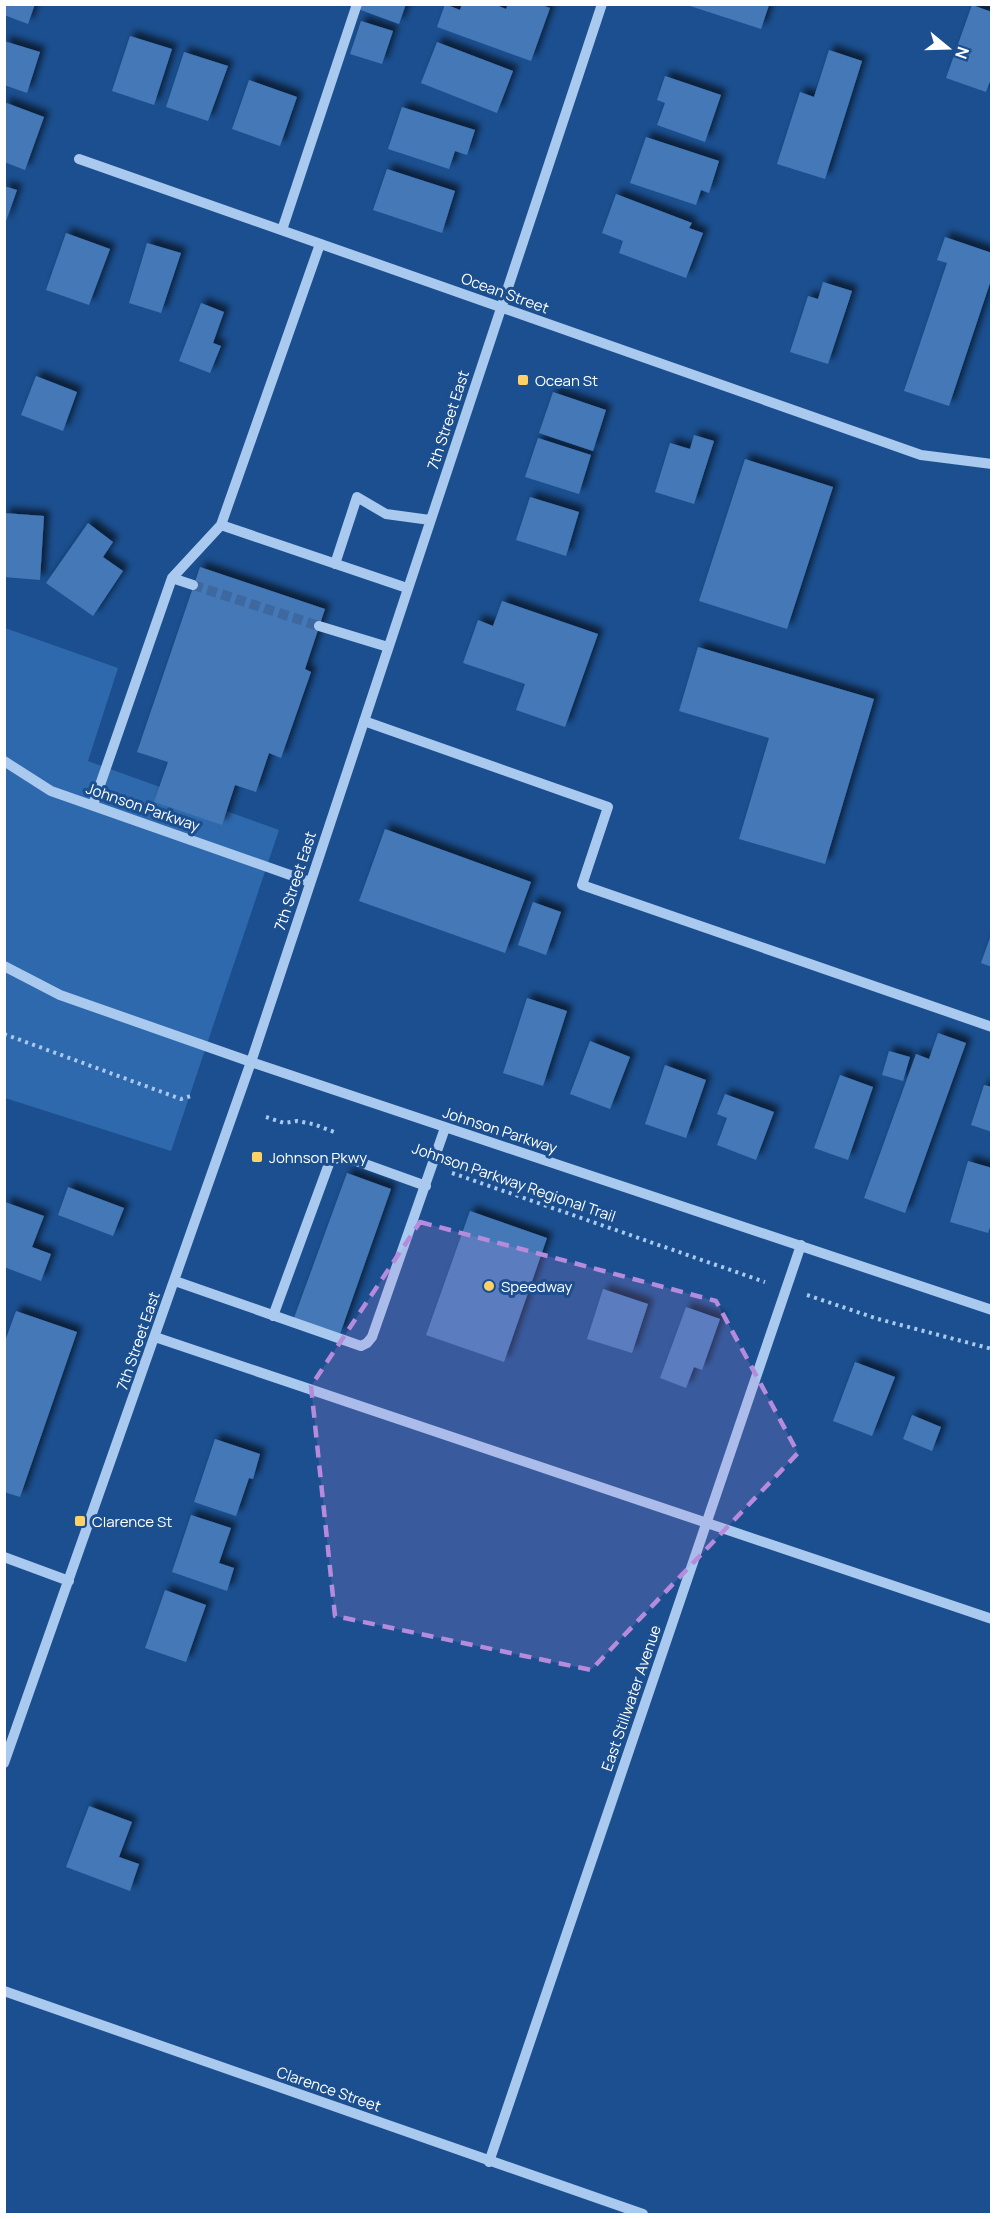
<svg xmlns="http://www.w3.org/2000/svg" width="996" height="2219" font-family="Manrope,sans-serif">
<defs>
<filter id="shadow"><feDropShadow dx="5.5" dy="-5.5" stdDeviation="3" flood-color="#0009"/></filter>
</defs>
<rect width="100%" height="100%" fill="#1b4f8f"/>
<path fill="#2e69ad" d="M5,628L118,668L88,761L279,830L171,1151L5,1098Z"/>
<path fill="#4478b7" filter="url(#shadow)" d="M4,4H35L28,24L4,15Z
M360,4H406L399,24L358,9Z
M445,4L460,10L462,4H494L506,9L508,4H539L550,8L531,61L437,27Z
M687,5H769L761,29Z
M972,5L992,12V76L986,92L946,78Z
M361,21L393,31L382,64L350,54Z
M130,36L172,49L154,105L112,91Z
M4,41L40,52L27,93L4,85Z
M437,42L513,71L497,113L421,83Z
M829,50L862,61L825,179L777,164L800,92L814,97Z
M184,52L228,66L208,121L166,107Z
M665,76L721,95L705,142L657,125L665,103L657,100Z
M249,80L297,97L280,146L232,129Z
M4,102L44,117L25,170L4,162Z
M402,107L475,130L467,155L455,151L449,169L388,149Z
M646,137L719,161L709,193L701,190L696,205L630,183Z
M387,169L455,191L442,233L373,210Z
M4,186L17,190L5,224H4Z
M616,194L692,223L689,228L703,233L686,278L619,253L623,241L602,233Z
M66,233L110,249L89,305L46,290Z
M945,237L992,253V277L949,406L904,391L947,263L937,260Z
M147,243L181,253L161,313L129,303Z
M823,282L852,291L828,364L790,352L808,296L818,299Z
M201,303L224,312L213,343L221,346L210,373L179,361Z
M36,376L77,392L63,431L21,415Z
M553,392L606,410L593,451L539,433Z
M694,435L714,441L694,504L655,492L670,443L690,449Z
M538,438L591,455L579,494L525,477Z
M745,459L833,487L787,629L699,601Z
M530,497L579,512L566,556L516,540Z
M4,513L44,516L40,580L4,577Z
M88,523L113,542L103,557L123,571L93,616L46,583Z
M200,567L325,609L305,669L311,672L281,758L269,753L256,792L235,785L222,825L154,802L168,762L137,752Z
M502,601L598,634L565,727L516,710L525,684L463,663L478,620L493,626Z
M698,647L874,699L825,864L739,839L769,738L679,711Z
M385,829L531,882L505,953L359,901Z
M533,902L561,912L546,955L518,945Z
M991,935H992V967L981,963Z
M527,998L567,1011L543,1086L503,1073Z
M938,1033L966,1043L905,1213L864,1198L916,1054L929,1059Z
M590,1041L630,1057L610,1109L570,1094Z
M889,1051L910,1057L903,1081L882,1075Z
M665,1065L706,1080L686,1138L645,1124Z
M840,1075L873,1087L848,1160L814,1148Z
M984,1085L992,1087V1132L971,1125Z
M725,1094L774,1112L756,1160L717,1145L727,1118L717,1114Z
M968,1161L992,1168V1222L988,1233L950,1222Z
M347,1173L391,1189L340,1334L294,1318Z
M68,1187L124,1208L113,1236L58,1215Z
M5,1202L44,1216L32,1247L51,1254L41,1281L4,1267Z
M470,1211L547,1238L504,1362L426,1335Z
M603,1289L648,1304L632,1353L587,1339Z
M686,1307L720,1319L702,1370L694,1367L686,1388L660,1378Z
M16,1311L77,1332L20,1497L4,1492V1344Z
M855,1362L895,1377L872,1436L833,1421Z
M912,1415L941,1427L932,1451L903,1439Z
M215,1439L260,1454L253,1479L249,1478L236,1516L194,1502Z
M191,1515L231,1528L219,1563L234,1568L227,1591L172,1572Z
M165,1590L206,1605L186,1662L145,1648Z
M89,1806L132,1822L119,1857L139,1864L130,1891L66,1867Z"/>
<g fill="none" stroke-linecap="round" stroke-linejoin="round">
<path stroke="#3d69a0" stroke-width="10" stroke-dasharray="10 5" stroke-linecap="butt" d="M193,585L319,626"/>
<path stroke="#a9c9ee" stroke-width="4" stroke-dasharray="3 4.5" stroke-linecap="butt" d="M4,1034L181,1099L194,1095
M266,1117L284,1123L297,1121L313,1124L337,1133
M452,1173L765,1282
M807,1295L878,1319L992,1349"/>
<path stroke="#a9c9ee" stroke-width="10" d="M79,159L921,455L992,464
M282,230L357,4
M320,244L221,525L407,588
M335,564L357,497L386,514L430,520
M193,585L172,578L221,525
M319,626L388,647
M364,721L608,807L582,885L992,1027
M4,761L51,791L310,882
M93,805L172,578
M4,966L60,995L251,1062L992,1310
M175,1281L361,1346L367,1343L372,1337L445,1128
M273,1316L330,1161L340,1157L351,1159L426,1186
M155,1337L992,1619
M4,1557L69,1581
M4,1763L251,1062L602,4
M4,1991L643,2214
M489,2162L801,1245"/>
</g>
<path fill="#b68bdc" fill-opacity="0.2" stroke="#b68bdc" stroke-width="4.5" stroke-dasharray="12 8" stroke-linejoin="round" d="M420,1222L716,1301L798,1453L591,1670L335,1616L311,1386Z"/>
<g fill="#ffd166" stroke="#1b4f8f" stroke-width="2">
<rect x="517" y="374" width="12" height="12" rx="3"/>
<rect x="251" y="1151" width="12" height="12" rx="3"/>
<circle cx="489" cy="1286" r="6"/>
<rect x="74" y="1515" width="12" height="12" rx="3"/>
</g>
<g text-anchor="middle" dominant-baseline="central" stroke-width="6" stroke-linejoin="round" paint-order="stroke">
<g font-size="15" fill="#fff" stroke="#1b4f8f">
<text transform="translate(505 293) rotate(20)">Ocean Street</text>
<text transform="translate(448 420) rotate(-72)">7th Street East</text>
<text transform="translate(143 807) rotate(19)">Johnson Parkway</text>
<text transform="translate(295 881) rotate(-72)">7th Street East</text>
<text transform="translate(500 1130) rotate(18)">Johnson Parkway</text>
<text transform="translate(514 1182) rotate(19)">Johnson Parkway Regional Trail</text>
<text transform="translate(138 1341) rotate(-71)">7th Street East</text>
<text transform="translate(631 1698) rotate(-71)">East Stillwater Avenue</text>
<text transform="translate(329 2089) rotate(19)">Clarence Street</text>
</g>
<g font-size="15" fill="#fff" stroke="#1b4f8f" text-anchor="start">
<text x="535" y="380">Ocean St</text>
<text x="269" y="1157">Johnson Pkwy</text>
<text x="501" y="1286">Speedway</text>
<text x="92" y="1521">Clarence St</text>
</g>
</g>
<rect width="996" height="2219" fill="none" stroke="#ffffff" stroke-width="12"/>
<g transform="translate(948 48) rotate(109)" stroke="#1b4f8f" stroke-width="4.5" paint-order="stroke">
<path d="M0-4.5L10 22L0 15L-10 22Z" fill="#ffffff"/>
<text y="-9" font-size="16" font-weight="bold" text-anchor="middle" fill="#ffffff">N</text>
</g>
</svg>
